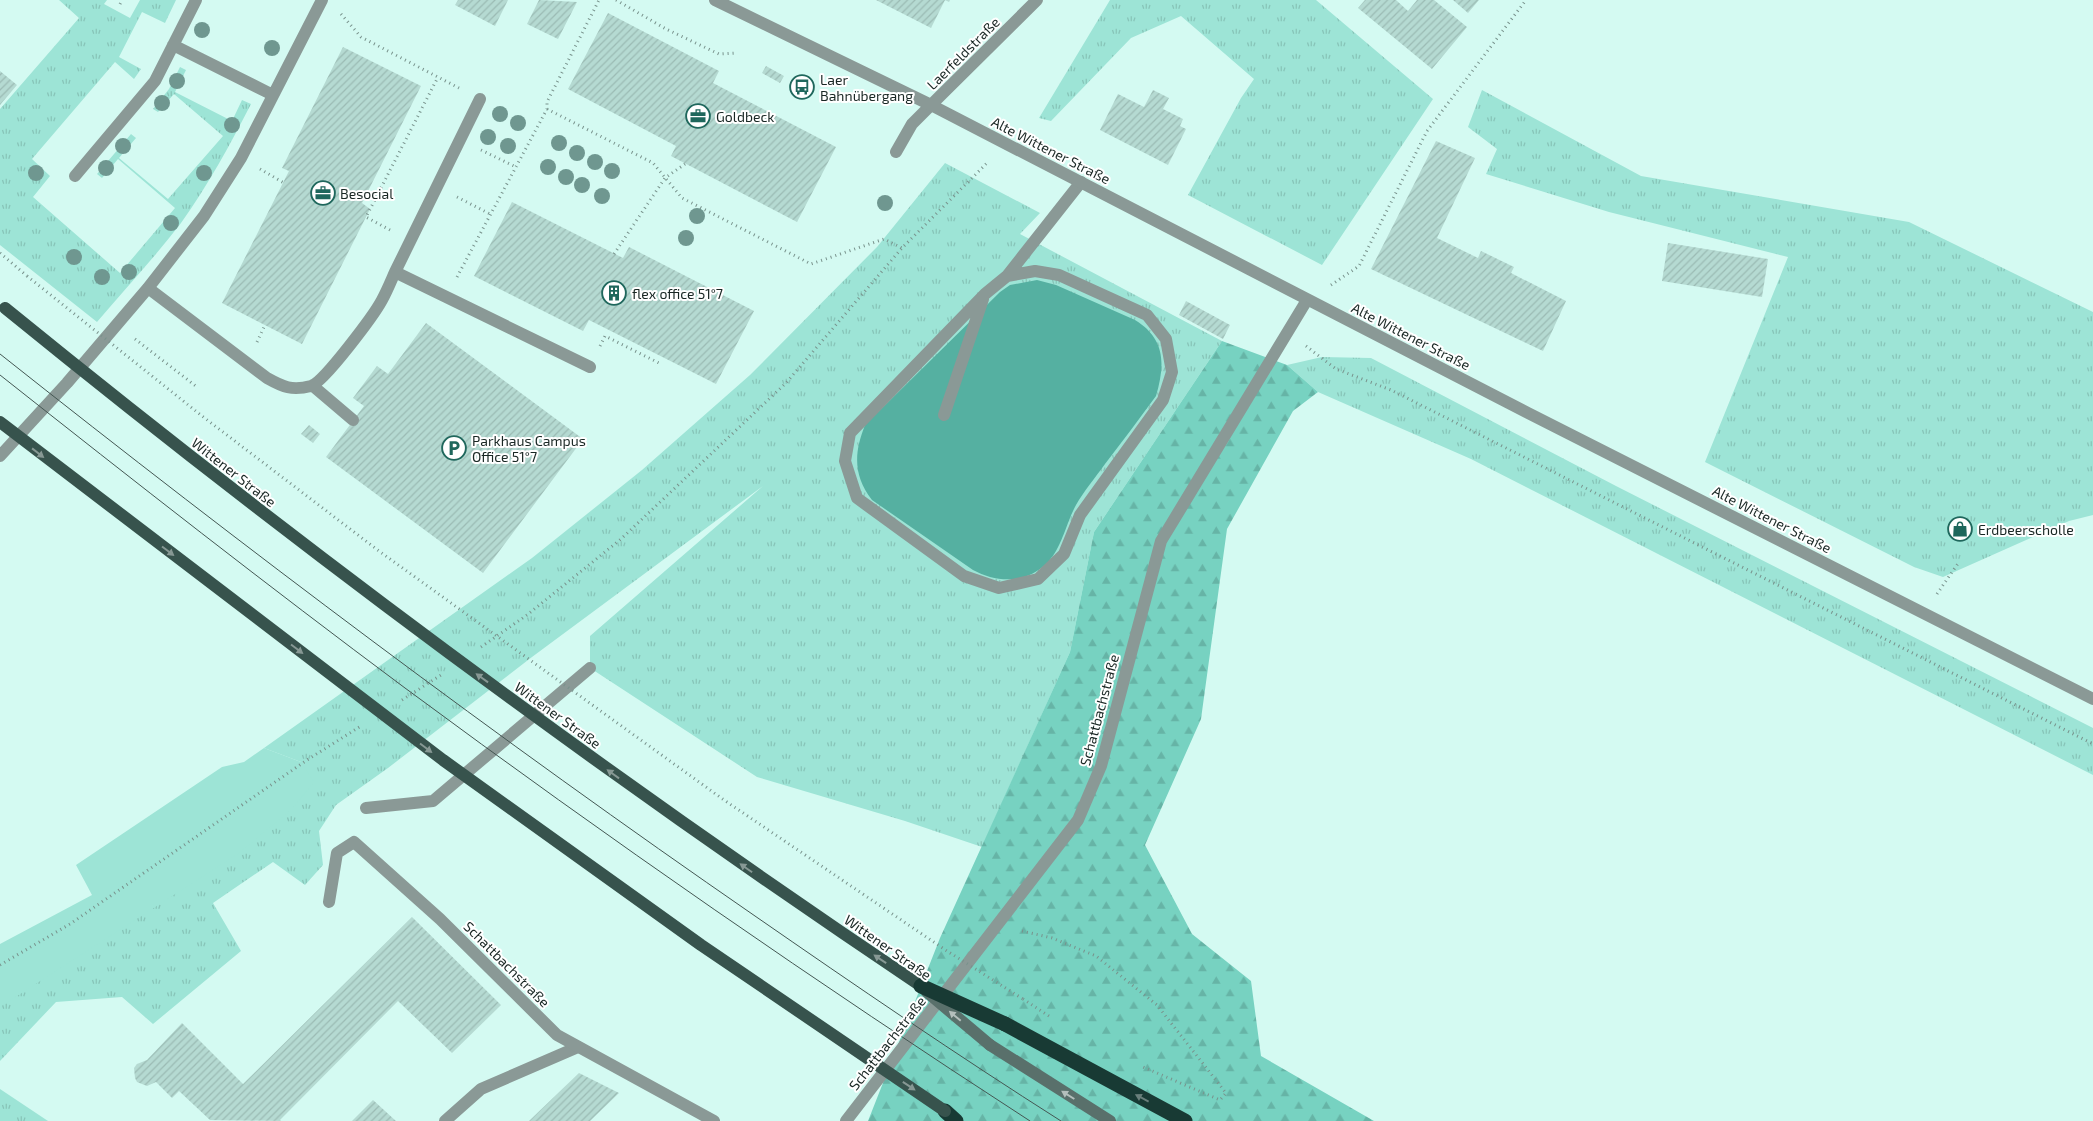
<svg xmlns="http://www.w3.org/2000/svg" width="2093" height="1121" font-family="'Exo 2',sans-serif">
<defs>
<pattern id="grass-tufts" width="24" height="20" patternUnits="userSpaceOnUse" patternTransform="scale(1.25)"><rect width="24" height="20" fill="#9de4d6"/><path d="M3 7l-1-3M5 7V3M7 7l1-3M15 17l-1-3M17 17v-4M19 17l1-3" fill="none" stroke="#87c4b8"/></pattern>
<pattern id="forest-firs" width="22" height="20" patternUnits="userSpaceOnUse" patternTransform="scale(1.25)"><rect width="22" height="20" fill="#77d2c1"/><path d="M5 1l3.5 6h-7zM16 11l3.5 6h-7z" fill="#66b4a6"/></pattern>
<pattern id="building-hatch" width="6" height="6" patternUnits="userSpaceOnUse" patternTransform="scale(1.25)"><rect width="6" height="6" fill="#b5dad2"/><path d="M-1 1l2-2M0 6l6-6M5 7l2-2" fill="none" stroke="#9bbbb4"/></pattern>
</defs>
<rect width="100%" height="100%" fill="#d4faf2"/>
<path fill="url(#grass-tufts)" d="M59,0H107L104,4L130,18L140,0H176L165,23L142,12L119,57L141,69L134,79L115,62L32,159L50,176L33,197L120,273L175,208L118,159L102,178L97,174L131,134L136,138L119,158L168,199L223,136L174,94L158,112L153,109L169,89L180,67L186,70L175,92L232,121L242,100L251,104C230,145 208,185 181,223C155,257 125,289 97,322L0,245V109L79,18Z
M1110,0H1316L1433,99L1322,265L1188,195L1241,98L1254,79L1181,16L1131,38L1051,121L1039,118Z
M1482,90L1641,176L1909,222L2093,312V515L2069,521L1943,577L1914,567L1705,462L1788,257L1609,212L1486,174L1497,149L1468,127Z
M945,163L1040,213L1020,234L1222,341L1094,532L1070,652L982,847L905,821L757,777L590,668V636L763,486L532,657L388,768L336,805L319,831L323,865L305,885L273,862L213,903L241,951L153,1024L122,997L56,1002L0,1061V995L301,762L264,748L532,558L642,470L750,375L877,247Z
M1322,357L1371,358L1616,486L2093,728V775L1471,459L1318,392L1287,365Z
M0,1089L48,1121H0Z"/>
<path fill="url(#forest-firs)" d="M1222,341L1287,365L1318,392L1293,411L1227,529L1201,719L1145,845L1192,934L1251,981L1261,1056L1374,1121H868L940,938L1070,652L1094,532Z"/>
<path fill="#9de4d6" d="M264,748L301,762L314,782L292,809L239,853L0,1007V944L92,895L76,865L222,767L244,762Z"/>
<path fill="#55b0a1" d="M1037,280L1056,285L1135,320C1166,339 1165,365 1156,396C1139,419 1122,442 1105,464C1095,478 1084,491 1076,505C1066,523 1062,548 1047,563C1026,584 997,583 973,570L872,500C853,475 854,453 865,425L1000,292L1010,285Z"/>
<path fill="url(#building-hatch)" d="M458,0H508L495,26L455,5Z
M539,0L577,2L558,39L527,24Z
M876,0H950L949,2L945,0L931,28Z
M1365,0H1396L1408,11L1417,0H1434L1467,27L1432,69L1358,8Z
M1453,0H1479L1468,13Z
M608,13L719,71L713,83L836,147L797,222L671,156L676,146L568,89Z
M343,47L421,86L362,203L370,209L302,344L222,303L289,171L282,168Z
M766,66L784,76L780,83L762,73Z
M0,71L17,85L0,105Z
M1153,90L1169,98L1163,109L1183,119L1180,126L1186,129L1168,165L1100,130L1118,94L1144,107Z
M1436,141L1475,158L1437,238L1478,258L1481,251L1514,267L1511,273L1566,301L1543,351L1371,269Z
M512,202L623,258L629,247L754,311L716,384L589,320L583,331L474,276Z
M1668,243L1768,259L1762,297L1662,281Z
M1186,301L1230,325L1223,339L1179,315Z
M426,323L583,439L483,573L326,457L364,406L353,398L377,366L388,374Z
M309,425L320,434L313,443L301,434Z
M1966,519V539H1953V520Z
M412,917L501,1005L452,1053L398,1001L280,1120L281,1121L210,1120L179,1091L172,1098L156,1082L147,1086L137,1082L135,1078L134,1068L137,1064L147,1060L182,1023L243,1084Z
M579,1073L619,1093L590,1121H529Z
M373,1100L396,1121H352Z"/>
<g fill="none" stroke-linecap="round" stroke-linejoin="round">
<path stroke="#78928c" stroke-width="3" stroke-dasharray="1 4" stroke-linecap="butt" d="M616,0L666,29L719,54L736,53
M120,4L122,0
M341,14L361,37L459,88
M547,109L653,163L682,198L811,264L884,239L902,248
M481,150L516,167
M260,169L284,183
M457,197L490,214
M390,230L366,217L438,77
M0,253L27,276
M614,254L665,178L685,164
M457,277L547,109V102L599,0
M1331,285L1359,266L1427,131L1526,0
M135,339L197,387
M257,342L265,325
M600,346L605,336L661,364
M1306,346L1336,369L1391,390L2093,744
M1937,594L1959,562
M481,647L527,615L621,539L786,383L902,248L988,162
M402,700L441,675
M1022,931L1052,938L1096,956L1157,1005L1226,1093L1220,1100L1143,1067
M0,965L70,924L307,760L361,726
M1023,999L1052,1018"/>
<path stroke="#8a9996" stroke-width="12" d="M173,45L273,95
M896,152L912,124L931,105
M75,176L155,81L196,0
M395,272L480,99
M1007,276L1035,271L1059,275L1147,315L1166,339L1172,372L1163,400L1080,515L1064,554L1038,579L999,588L964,576L857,498L845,461L850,433L985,294L1007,276L1081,182
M148,288L267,378C283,387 292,391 311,386C324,382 374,315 382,300C387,291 391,281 395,272L590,367
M313,386L353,420
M944,415L983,299
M0,456L67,383L148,288L204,216L241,158L322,0
M366,808L433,801L590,668
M445,1121L481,1089L578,1047"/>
<path stroke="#8a9996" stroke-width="12" d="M715,0L931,105L1528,413L2093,699
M931,105L1037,0
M329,902L337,853L354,842L440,919L557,1035L714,1121
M846,1121L1078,820L1101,766L1161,541L1307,300"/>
<path stroke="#59706b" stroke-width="12" d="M990,1045L1110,1121"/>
<path stroke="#183a34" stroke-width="15" d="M1005,1024L1185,1121
M945,1111L956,1121"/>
<path stroke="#445753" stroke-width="1" d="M0,354C246,549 497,738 755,916C856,986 957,1055 1061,1121
M0,375C134,481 268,586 405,688C609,839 817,983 1030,1121"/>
<path stroke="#78928c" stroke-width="3" stroke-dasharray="1 4" stroke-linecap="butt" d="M27,276L202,416L379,551L724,800L947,951L1023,999"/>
<path stroke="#59706b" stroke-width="12" d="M927,992L990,1045"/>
<path stroke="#37534d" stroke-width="12" d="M5,308C300,548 605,774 921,986
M0,422L443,760L701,945L945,1111"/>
<path stroke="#183a34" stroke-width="15" d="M921,986L1005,1024"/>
</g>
<g fill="#6f9790">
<circle cx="202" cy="30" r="8"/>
<circle cx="272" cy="48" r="8"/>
<circle cx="177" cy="81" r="8"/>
<circle cx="162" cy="103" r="8"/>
<circle cx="500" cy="114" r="8"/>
<circle cx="518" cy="123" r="8"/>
<circle cx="232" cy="125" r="8"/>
<circle cx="488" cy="137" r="8"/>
<circle cx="559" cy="143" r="8"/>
<circle cx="123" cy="146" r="8"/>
<circle cx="508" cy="146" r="8"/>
<circle cx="577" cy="153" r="8"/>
<circle cx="595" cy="162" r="8"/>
<circle cx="548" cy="167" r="8"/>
<circle cx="106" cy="168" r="8"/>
<circle cx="612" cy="171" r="8"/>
<circle cx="36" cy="173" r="8"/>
<circle cx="204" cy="173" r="8"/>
<circle cx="566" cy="177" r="8"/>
<circle cx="582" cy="185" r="8"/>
<circle cx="602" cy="196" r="8"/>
<circle cx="885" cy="203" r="8"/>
<circle cx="697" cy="216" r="8"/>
<circle cx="171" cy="223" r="8"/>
<circle cx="686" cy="238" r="8"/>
<circle cx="74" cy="257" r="8"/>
<circle cx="129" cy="272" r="8"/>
<circle cx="102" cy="277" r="8"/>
</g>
<defs><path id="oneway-solid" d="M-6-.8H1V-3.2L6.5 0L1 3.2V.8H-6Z" transform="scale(1.25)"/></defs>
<g fill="#879894">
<use href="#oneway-solid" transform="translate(38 453) rotate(38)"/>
<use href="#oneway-solid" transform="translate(168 551) rotate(37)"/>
<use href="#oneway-solid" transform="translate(297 649) rotate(37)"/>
<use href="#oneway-solid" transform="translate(482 678) rotate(-144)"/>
<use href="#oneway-solid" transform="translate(426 748) rotate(37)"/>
<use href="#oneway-solid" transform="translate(613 774) rotate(-144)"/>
<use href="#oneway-solid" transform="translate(746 868) rotate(-145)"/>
<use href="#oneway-solid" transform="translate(880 959) rotate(-146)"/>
<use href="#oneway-solid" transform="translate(909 1086) rotate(34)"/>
</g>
<g fill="#b4bfbc">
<use href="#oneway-solid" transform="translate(955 1016) rotate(-140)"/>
<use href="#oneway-solid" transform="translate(1068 1095) rotate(-148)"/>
</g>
<use fill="#697f7b" href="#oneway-solid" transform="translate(1142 1098) rotate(-152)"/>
<defs>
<g id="bus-ring" transform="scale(1.25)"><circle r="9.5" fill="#fff" stroke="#1f675c" stroke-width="1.5"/><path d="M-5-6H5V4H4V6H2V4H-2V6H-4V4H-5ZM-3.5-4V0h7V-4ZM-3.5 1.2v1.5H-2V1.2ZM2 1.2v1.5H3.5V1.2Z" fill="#1f675c"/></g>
<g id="office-ring" transform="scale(1.25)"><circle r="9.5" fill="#fff" stroke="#1f675c" stroke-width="1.5"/><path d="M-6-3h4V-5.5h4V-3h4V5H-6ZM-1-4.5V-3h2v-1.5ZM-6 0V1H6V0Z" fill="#1f675c"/></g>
<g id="building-ring" transform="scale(1.25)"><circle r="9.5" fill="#fff" stroke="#1f675c" stroke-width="1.5"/><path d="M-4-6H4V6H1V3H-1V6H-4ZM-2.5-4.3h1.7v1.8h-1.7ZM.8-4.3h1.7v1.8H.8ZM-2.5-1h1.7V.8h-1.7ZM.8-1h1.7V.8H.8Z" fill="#1f675c"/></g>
<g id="parking-ring" transform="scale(1.25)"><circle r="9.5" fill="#fff" stroke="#1f675c" stroke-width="1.5"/><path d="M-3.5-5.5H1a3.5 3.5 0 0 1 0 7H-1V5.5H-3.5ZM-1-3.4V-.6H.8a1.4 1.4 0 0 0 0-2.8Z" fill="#1f675c"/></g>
<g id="shop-ring" transform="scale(1.25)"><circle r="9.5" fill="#fff" stroke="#1f675c" stroke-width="1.5"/><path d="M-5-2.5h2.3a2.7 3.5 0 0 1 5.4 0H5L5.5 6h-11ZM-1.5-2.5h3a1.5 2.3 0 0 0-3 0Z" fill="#1f675c"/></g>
</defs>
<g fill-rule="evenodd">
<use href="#bus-ring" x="802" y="87"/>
<use href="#office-ring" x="698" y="116"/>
<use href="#office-ring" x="323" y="193"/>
<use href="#building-ring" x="614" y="293"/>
<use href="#parking-ring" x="454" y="448"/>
<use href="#shop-ring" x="1960" y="529"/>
</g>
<g text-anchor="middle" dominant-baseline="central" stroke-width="4" stroke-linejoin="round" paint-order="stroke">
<g font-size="14" fill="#192724" stroke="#fff">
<text transform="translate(963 53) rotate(-45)">Laerfeldstraße</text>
<text transform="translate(1051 150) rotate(27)">Alte Wittener Straße</text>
<text transform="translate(1411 336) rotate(27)">Alte Wittener Straße</text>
<text transform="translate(234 472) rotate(38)">Wittener Straße</text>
<text transform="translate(1772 519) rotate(27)">Alte Wittener Straße</text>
<text transform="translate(1099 710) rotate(-75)">Schattbachstraße</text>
<text transform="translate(558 715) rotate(36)">Wittener Straße</text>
<text transform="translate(888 947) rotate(35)">Wittener Straße</text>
<text transform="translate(507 964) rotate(45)">Schattbachstraße</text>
<text transform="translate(887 1043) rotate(-52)">Schattbachstraße</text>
</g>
<g font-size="14" fill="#192724" stroke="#fff" text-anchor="start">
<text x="820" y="79">Laer<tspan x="820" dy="16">Bahnübergang</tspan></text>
<text x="716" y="116">Goldbeck</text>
<text x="340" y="193">Besocial</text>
<text x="632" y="293">flex office 51°7</text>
<text x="472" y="440">Parkhaus Campus<tspan x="472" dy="16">Office 51°7</tspan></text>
<text x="1978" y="529">Erdbeerscholle</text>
</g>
</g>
</svg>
